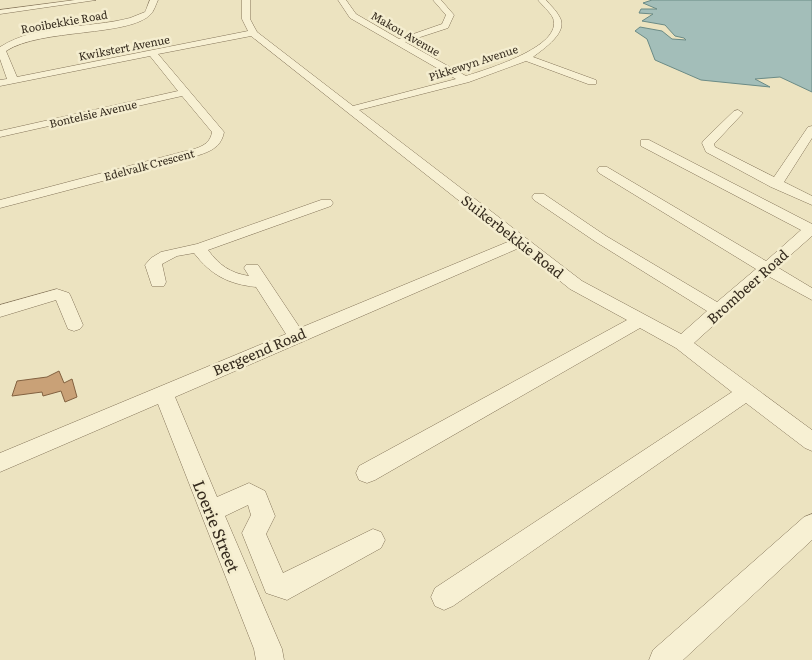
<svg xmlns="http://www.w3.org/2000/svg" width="812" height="660" font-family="Literata,serif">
<rect width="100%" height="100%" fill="#ece3c0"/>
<path fill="#a3beb9" stroke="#6b8b86" d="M652,0H812V92L780,77L755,79L770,87L701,80L655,60L647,39L635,31L640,27L662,31L672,39L686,40L684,38L675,36L665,25L642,21L653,14L639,13L641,9H657L643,3Z"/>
<path fill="#c9a177" stroke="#826140" d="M59,371L64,383L72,379L77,397L65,402L61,391L43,396L42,392L12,396L17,381L47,377Z"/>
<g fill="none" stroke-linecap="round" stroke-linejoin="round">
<g stroke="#847459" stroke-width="1">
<path id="minor" d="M75,0H96L0,14V10Z
M150,0H158C156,4 154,11 151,14C130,37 41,28 6,51L17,77L248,31L242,19V0H250V19L257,32L353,106L456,79L350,18L338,0H346L356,14L399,39L442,24L446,15L433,0H441L454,15L448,28L405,42L466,76C484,70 564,47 553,18C550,12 542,5 538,0H546C550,5 556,10 559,16C570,32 543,49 533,57L596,80V84H588L526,61L469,82L359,110L582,281L681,334L707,311L596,242L534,200L532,197L534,194H544L606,236L717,302L756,269L599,173L597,170L599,167H607L766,261L801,230L641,146V140H649L812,224V236L777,267L812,288V300L768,276L694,343L812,430V451L805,448L746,403L453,606L444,610L435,606L431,597L435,588L732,392L676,348L640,328L375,480L367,483L359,480L356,473L359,466L627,320L570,289L519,248L175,397L217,497L249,483L265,491L275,516L266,534L283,573L373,529L381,532L385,540L381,548L287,600L266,593L242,533L251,515L248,505L225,516L282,649L284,660H256L254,649L158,404L0,472V453L286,334L256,287C228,284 211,275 194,253L177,256L162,264L166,282L164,286H152L145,265L151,258L161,252L197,244L321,200H331L333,203L331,206L208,250C219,265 230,273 249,276L244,268L246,265H258L300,328L510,241L251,36L158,54L224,132C221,150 205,153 190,158L0,208V200L182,152C194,149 210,147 212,132L182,96L0,137V131L178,91L150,56L0,86V80L7,79L0,59V47C38,23 88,29 130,18L145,12Z
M738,110L743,113L714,144L715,147L774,177L808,127L812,126V138L784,182L812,196V205L771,187L706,152L702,143L704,140L734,111Z
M57,289L69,293L71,297L83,325L80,329L74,331L68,329L56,300L0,317V305Z
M812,514V540L683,660H649L653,650L804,517Z"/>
</g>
<use href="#minor" fill="#f7f0d3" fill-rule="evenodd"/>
</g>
<g text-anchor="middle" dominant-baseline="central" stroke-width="5" stroke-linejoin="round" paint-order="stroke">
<g font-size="11" fill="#342a1d" stroke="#f4edcf">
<text transform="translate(64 21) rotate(-10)">Rooibekkie Road</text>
<text transform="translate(406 33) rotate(30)">Makou Avenue</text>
<text transform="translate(124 47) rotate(-11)">Kwikstert Avenue</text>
<text transform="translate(473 62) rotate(-18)">Pikkewyn Avenue</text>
<text transform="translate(93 113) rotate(-13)">Bontelsie Avenue</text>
<text transform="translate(149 164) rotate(-15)">Edelvalk Crescent</text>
</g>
<g font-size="14" fill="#342a1d" stroke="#f4edcf">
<text transform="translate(513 236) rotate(38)">Suikerbekkie Road</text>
<text transform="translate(747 286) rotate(-42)">Brombeer Road</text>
<text transform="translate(259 351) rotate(-23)">Bergeend Road</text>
</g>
<g font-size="16" fill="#342a1d" stroke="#f4edcf">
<text transform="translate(217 526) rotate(68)">Loerie Street</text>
</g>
</g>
</svg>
